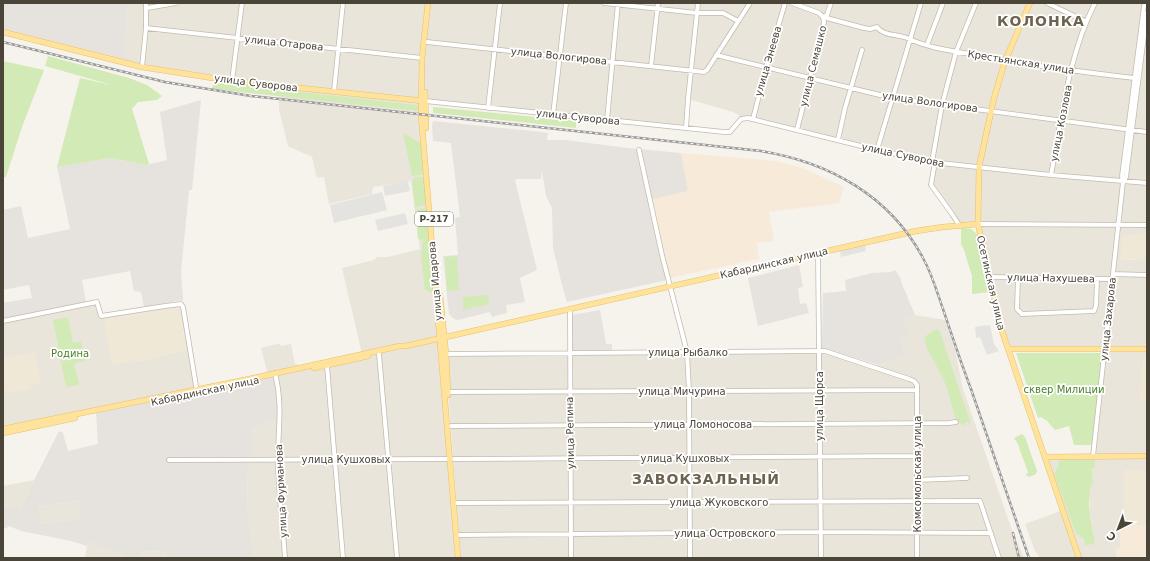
<svg xmlns="http://www.w3.org/2000/svg" width="1150" height="561" font-family="'DejaVu Sans',sans-serif">
<rect width="100%" height="100%" fill="#f6f3ec"/>
<path fill="#eae5da" fill-rule="evenodd" d="M127 3H1147V246V234L1120 259 1135 260 1145 258V255H1147V356H1144L1140 400H1147V470H1124V523L1147 524V525L1121 524 1120 547 1116 549 1117 558H1040L1035 551 1025 524 1063 510 1045 457 1093 456 1105 349H1008L978 225H959L931 185 935 163 753 119H741L739 115 733 112 688 99 686 128 421 101 458 558H254L248 517 247 474 251 460 252 429 270 421 275 376 401 349 405 346 362 354 342 268 374 260 377 257H388L420 249 411 181 373 187 372 194 329 204 324 177 317 178 312 157 288 146 279 110V86L142 67 3 32V28L125 57ZM1059 459 1092 468 1093 483 1089 489 1091 491 1090 495V514L1095 544 1054 474 1059 464Z
M97 302 100 316 181 304 197 389 3 429V390H6L7 393 31 388 18 356 3 358V321ZM180 308 186 350 138 361 134 360Z
M915 315 945 320 955 350 963 389 1013 533 1024 558H461L448 392 446 354 825 351 874 367 905 355 899 338 903 320Z
M277 344H280L281 346 291 344 295 364H297L298 368 268 375 261 348Z
M34 480 20 508H3V486Z
M81 500 79 519 42 524 38 507Z
M88 542 122 554V558H85Z
M165 551 166 558H140V552Z"/>
<path fill="#f7ead8" d="M681 153 776 161 805 169 844 187 839 203 769 212 774 241 757 243 759 259 669 278 652 199 688 191Z
M1121 524 1147 525V558H1117L1116 549 1120 547Z"/>
<path fill="#e6e2dd" fill-rule="evenodd" d="M3 3H127L125 58 3 28Z
M201 100 192 190H189L181 272 183 300 144 307 141 292 134 291 130 271 82 280 86 302 3 320V303L32 298 29 285 3 290V210L21 206 28 238 70 229 57 167 110 158 146 165 167 160 160 112Z
M433 121 533 131 548 133 547 140H565L628 148 681 153 688 191 649 200 667 280 567 302 562 285 553 248 552 208 546 196 542 171 541 179H517L515 180 537 270 520 278 525 302 506 305 507 313 495 316 492 317 490 312 458 320 454 319 449 314 443 256 458 255 455 218 460 217 451 143 433 141 432 126Z
M799 265 803 287 798 288 800 304 806 303 809 313 758 326 748 278Z
M895 270 900 277 902 284 915 315 903 320 909 335 900 339 905 355 879 365 822 348 823 293 846 291 845 280 872 273 891 272Z
M600 310 606 344H612V350L572 352V315Z
M275 376 280 419 270 421 252 429V455L247 474 248 517 254 558H166L165 551 140 552V558H122V554L88 542 87 546 71 541 21 531 9 526 6 528H3V508H20L59 431 63 433 68 451 98 444 96 413ZM80 500 79 519 42 524 38 507Z"/>
<path fill="#efe8d6" d="M1147 234V255H1145V259L1120 260 1122 237 1126 235Z
M176 306 180 308 186 350 138 361 134 360 112 366 104 319Z
M35 352 40 377 39 378 40 383 31 385V388L7 394 6 390H3V358Z
M1144 356H1147V400H1140Z
M1124 470H1147V524H1124Z"/>
<path fill="#d2eab5" d="M48 56 129 78 147 85 162 96 157 100 138 102 132 109 149 164 146 165 110 158 57 167 80 78 112 85 45 66Z
M3 61 44 70 22 127 6 177H3Z
M213 82 416 105 420 107 419 111 212 89Z
M433 107 576 121V128L433 113Z
M403 133 422 144 425 174 412 176Z
M416 177H422C427 184 426 196 425 205L415 207 412 181Z
M426 208 433 293 425 290 421 257 423 240 418 239 415 210Z
M961 228 971 229 977 234 991 292 972 294V276L964 250 961 244Z
M457 256 459 290 447 291 445 257Z
M488 295 489 304 463 310V297Z
M68 317 73 343 81 341 85 361 74 363 79 385 66 387 53 320Z
M937 329 940 332 971 424 966 422 963 426 955 417 946 385 934 361 926 347 925 337 928 334Z
M1016 353H1104L1093 445H1074L1069 426 1055 430 1047 421 1041 417 1038 418Z
M1022 434 1025 437 1037 471 1036 474 1029 477 1026 475 1028 472 1017 442 1014 439 1016 437Z
M1059 459 1095 460V468H1092L1093 483 1089 489 1091 491C1086 507 1093 527 1095 544L1085 545 1084 539 1076 533 1054 474 1059 464Z"/>
<path fill="#e5e3e0" d="M408 181 410 191 385 196 383 186Z
M382 192 387 210 334 223 330 205Z
M405 213 408 224 378 231 375 220Z
M865 245 866 251 841 257 840 251Z
M987 325V326L990 325 994 344 999 351 987 355 980 337 976 338 975 327Z"/>
<g fill="none" stroke-linecap="round" stroke-linejoin="round">
<defs>
<path id="minor" d="M604 3 697 13H723L738 21
M792 3 819 13 823 17 864 28 870 29 877 27C883 36 898 34 907 38 928 48 953 51 975 55 1028 65 1081 72 1134 78
M1047 3 1085 21
M147 8 176 3
M823 17 827 15 831 3
M146 28 422 58
M427 42 704 72 707 70 750 3
M927 45 943 3
M716 55 892 98 1147 132
M651 66 658 3
M142 67 146 28V3
M232 81 242 3
M334 91 343 3
M425 101 724 132H730L741 119 748 118 877 150 932 162 1051 175 1147 183
M488 108 500 3
M553 115 566 3
M753 119 766 68 785 3
M607 120 618 3
M686 128 688 99 698 3
M797 130 824 22 823 17
M838 140 845 108 862 50
M639 150 662 255 687 352 689 391 690 558
M877 150 921 3
M932 162 942 105 956 52 976 3
M935 162 931 185 952 214 959 225
M1051 175C1062 117 1068 56 1095 3
M1123 182 1126 177 1147 13
M978 224 1147 225
M818 253 821 558
M1113 274 1147 275
M989 277 1112 279
M1018 277 1017 309 1022 314 1094 311 1096 306 1097 279
M570 309 571 558
M3 321 97 302 101 316 165 306 181 304 183 307 197 392
M379 354 397 558
M446 354 825 351 909 379 914 381 917 385V558
M327 366 343 558
M275 373C283 405 278 428 278 459 278 492 283 526 285 558
M448 392 917 390
M451 426 949 423 956 422
M1093 456 1123 182 1122 176 1144 6 1146 3
M454 459 917 456
M169 460 450 459
M917 480 967 478
M457 503 980 501 999 558
M459 535 821 532 991 533"/>
<path id="major" d="M428 3 422 58 421 114 458 558
M1030 3 1005 61 994 98 979 167 978 224 1001 328 1079 558
M3 32 142 67 232 81 424 101
M425 92 426 128
M440 295 446 354 448 395
M1008 349H1147
M314 368 368 356
M3 429 268 375 400 346H406L916 231 943 227 978 224
M3 433 75 418
M1045 457 1147 456"/>
</defs>
<use href="#minor" stroke="#c2bbae" stroke-width="5.5"/>
<use href="#major" stroke="#e6c16a" stroke-width="6"/>
<use href="#minor" stroke="#fff" stroke-width="4"/>
<use href="#major" stroke="#ffe39c" stroke-width="5"/>
<defs>
<path id="rail" d="M3 42 165 82 251 96 761 151C829 162 890 196 923 258 932 274 937 292 943 309 952 336 961 363 971 389 990 446 1010 501 1029 558
M1013 533 1019 558"/>
</defs>
<use href="#rail" stroke="#9a9a9a" stroke-width="2.5"/>
<use href="#rail" stroke="#fff" stroke-width="1" stroke-dasharray="3" stroke-linecap="butt"/>
</g>
<g text-anchor="middle" dominant-baseline="central" stroke-width="3.5" stroke-linejoin="round" paint-order="stroke">
<rect fill="#fff" stroke="#817c74" stroke-width="1" x="415" y="212" width="38" height="14" rx="3"/>
<g font-size="9" font-weight="bold" fill="#4b4439">
<text x="434" y="219">Р-217</text>
</g>
<g font-size="10" fill="#4b4439" stroke="#fff">
<text transform="translate(284 43) rotate(6)">улица Отарова</text>
<text transform="translate(559 56) rotate(6)">улица Вологирова</text>
<text transform="translate(768 61) rotate(-74)">улица Энеева</text>
<text transform="translate(1021 62) rotate(9)">Крестьянская улица</text>
<text transform="translate(813 66) rotate(-76)">улица Семашко</text>
<text transform="translate(256 83) rotate(7)">улица Суворова</text>
<text transform="translate(930 102) rotate(8)">улица Вологирова</text>
<text transform="translate(578 117) rotate(6)">улица Суворова</text>
<text transform="translate(1061 123) rotate(-79)">улица Козлова</text>
<text transform="translate(903 155) rotate(12)">улица Суворова</text>
<text transform="translate(774 263) rotate(-13)">Кабардинская улица</text>
<text transform="translate(1051 278) rotate(1)">улица Нахушева</text>
<text transform="translate(435 281) rotate(-95)">улица Идарова</text>
<text transform="translate(991 283) rotate(77)">Осетинская улица</text>
<text transform="translate(1108 319) rotate(-84)">улица Захарова</text>
<text x="688" y="352">улица Рыбалко</text>
<text transform="translate(205 391) rotate(-12)">Кабардинская улица</text>
<text x="682" y="391">улица Мичурина</text>
<text transform="translate(819 406) rotate(-90)">улица Щорса</text>
<text x="703" y="424">улица Ломоносова</text>
<text transform="translate(570 433) rotate(-91)">улица Репина</text>
<text x="685" y="458">улица Кушховых</text>
<text x="346" y="459">улица Кушховых</text>
<text transform="translate(917 474) rotate(-90)">Комсомольская улица</text>
<text transform="translate(281 491) rotate(-93)">улица Фурманова</text>
<text x="719" y="502">улица Жуковского</text>
<text x="725" y="533">улица Островского</text>
</g>
<g font-size="10" fill="#4a7f2a" stroke="#fff">
<text x="70" y="353">Родина</text>
<text x="1064" y="389">сквер Милиции</text>
</g>
<g font-size="14" font-weight="bold" letter-spacing="1" fill="#6e6250" stroke="#fff">
<text x="1041" y="21">КОЛОНКА</text>
<text x="706" y="479">ЗАВОКЗАЛЬНЫЙ</text>
</g>
</g>
<rect width="1150" height="561" fill="none" stroke="#4b4439" stroke-width="8"/>
<g transform="translate(1118 529) rotate(222)" stroke="#ffffff" stroke-width="3" paint-order="stroke">
<path d="M0-3L7 15L0 10L-7 15Z" fill="#4b4439"/>
<text y="-6" font-size="11" font-weight="bold" text-anchor="middle" fill="#4b4439">С</text>
</g>
</svg>
